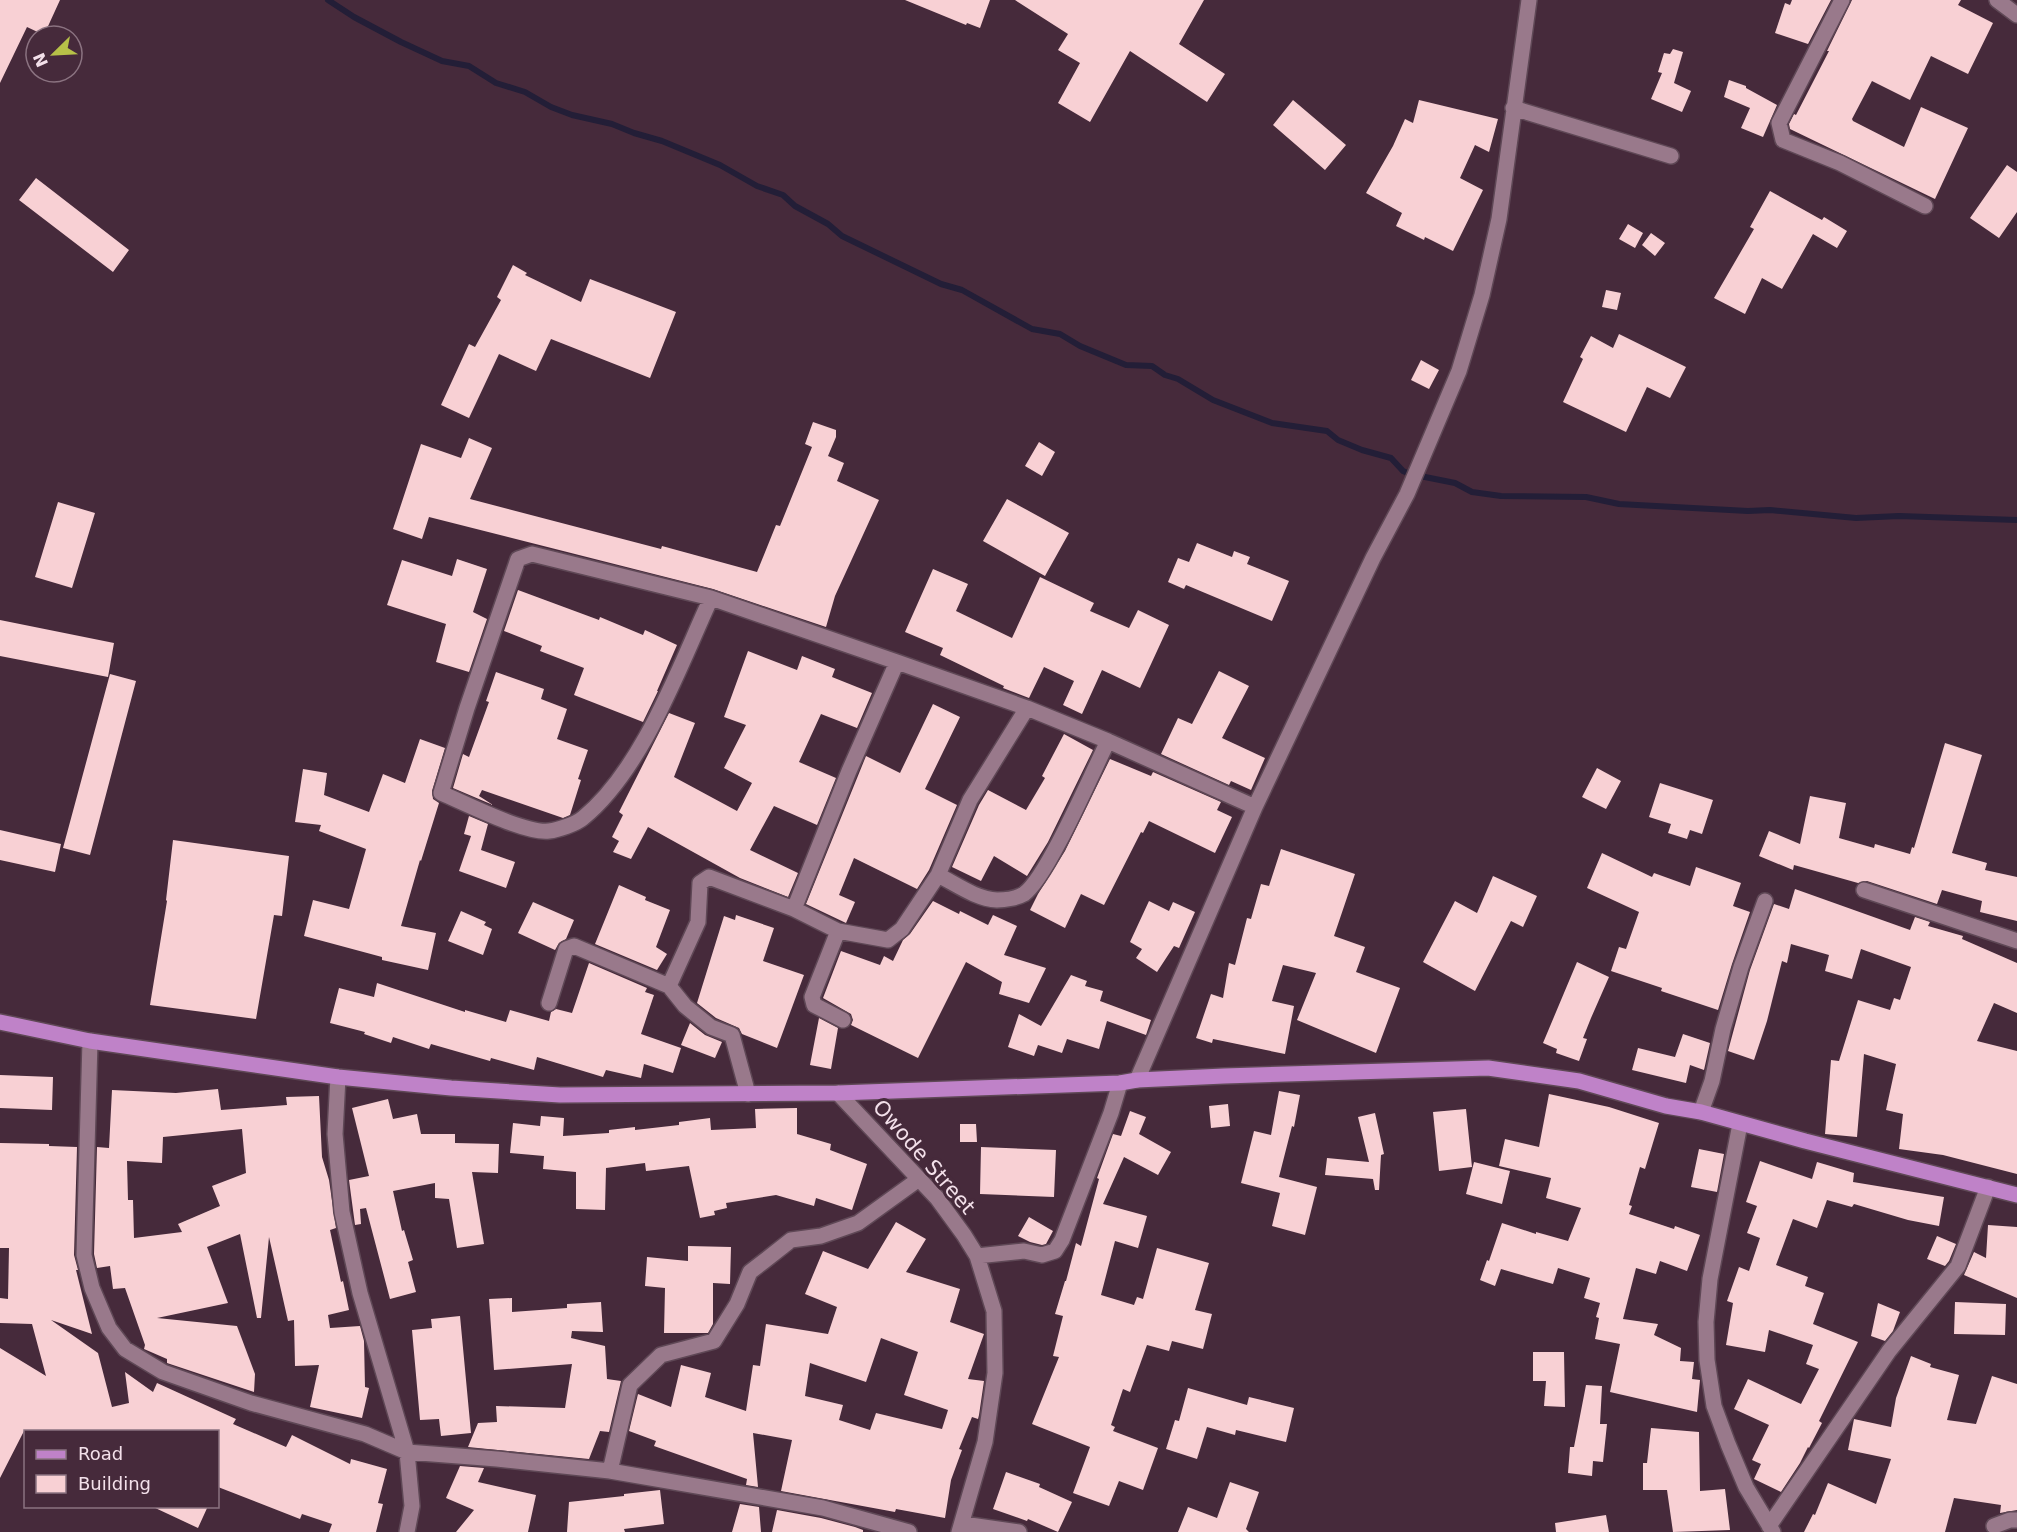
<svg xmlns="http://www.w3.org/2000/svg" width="2017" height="1532" font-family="'DejaVu Sans',sans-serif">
<rect width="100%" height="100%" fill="#462a3b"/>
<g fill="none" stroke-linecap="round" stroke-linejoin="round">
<path stroke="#231e37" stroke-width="6" d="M328 0 354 17 401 42 442 61 469 66 496 83 525 92 551 107 572 115 612 124 634 133 662 141 720 165 757 186 783 195 795 206 828 224 842 236 941 284 962 290 1032 329 1060 334 1080 346 1126 365 1152 366 1165 375 1178 379 1213 400 1272 423 1327 431 1338 440 1362 450 1391 458 1403 471 1410 474 1455 483 1472 492 1501 496 1586 497 1619 504 1748 511 1770 510 1856 518 1899 516 2017 520"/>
</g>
<path fill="#f8d0d4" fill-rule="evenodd" d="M0 0H60L44 35 27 27 0 83Z
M905 0H990L980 28 967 23 966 25Z
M1015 0H1204L1179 44 1225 74 1207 102 1130 51 1090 122 1058 103 1080 63 1058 50 1068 34Z
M1792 0H1831L1808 44 1775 33 1785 3 1790 5Z
M1852 0H1961L1958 5 1993 23 1968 74 1931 56 1910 100 1872 81 1852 119 1853 121 1904 147 1921 107 1968 128 1935 199 1790 129 1789 124 1794 114 1796 115 1829 51H1827Z
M1673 49 1683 52 1674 83 1691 91 1682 112 1651 99 1662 73 1658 72 1664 53 1670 54Z
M1729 80 1746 86V88L1777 105 1763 137 1741 128 1750 108 1724 97Z
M1293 100 1346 145 1325 170 1273 125Z
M1419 100 1498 119 1489 152 1475 145 1460 178 1483 190 1453 251 1425 237 1424 240 1396 226 1402 213 1366 193 1393 146 1405 119 1413 123Z
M2007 165 2017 172V212L1999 238 1970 218Z
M36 178 129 250 113 272 19 200Z
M1770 191 1822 220 1824 217 1847 231 1837 248 1813 234 1782 289 1762 278 1745 314 1714 298 1754 229 1750 227Z
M1628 224 1643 233 1635 248 1619 239Z
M1651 233 1665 243 1655 256 1642 245Z
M513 265 527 273 525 275 581 302 590 279 676 312 650 378 551 339 536 371 499 354 469 418 441 405 469 344 475 347 501 300 497 297Z
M1606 290 1621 293 1617 310 1602 307Z
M1619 334 1686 367 1670 398 1647 387 1626 432 1563 402 1583 359 1580 357 1591 336 1613 348Z
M1421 360 1439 370 1429 389 1411 380Z
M813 422 836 430V437L828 456 844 463 837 481 879 500 835 596 826 627 713 589 429 517 422 539 393 529 421 444 461 458 469 438 492 448 470 499 661 549 662 546 757 572 776 525 780 526 812 447 805 444Z
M1039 442 1055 452 1042 476 1025 466Z
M1007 499 1069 533 1045 576 983 541Z
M58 502 95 513 72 588 35 577Z
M1197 543 1232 557 1234 551 1250 557 1247 564 1289 581 1272 621 1186 585 1184 589 1168 582 1178 558 1189 562Z
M457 559 487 569 473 612 487 619 469 672 436 662 446 624 387 605 402 560 452 576Z
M933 569 968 584 956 611 1012 638 1040 577 1094 603 1090 611 1129 628 1138 610 1169 625 1140 688 1102 670 1082 714 1063 705 1074 681 1044 667 1029 698 1003 688 1004 686 940 655 943 648 905 632Z
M518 590 599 620 600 617 643 635 645 630 677 645 657 691H658L643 722 574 695 584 668 540 651 542 646 504 631Z
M0 620 114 643 108 677 0 656Z
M748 651 797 670 802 656 835 669 832 677 872 693 857 728 821 714 799 762 836 778 817 825 774 806 750 850 798 873 788 897 740 878 648 827 631 859 613 852 619 841 612 837 623 815 619 812 669 713 695 723 674 777 737 811 752 783 724 768 746 725 724 717Z
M1219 671 1249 686 1222 738 1265 758 1251 790 1231 781 1229 785 1161 754 1178 718 1192 724Z
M496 672 544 689 541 699 567 709 557 739 588 750 578 779 581 780 570 815 563 818 482 790 479 796 493 805 453 788 463 754 469 757 489 702 486 701Z
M110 674 136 681 90 855 63 848Z
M933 704 960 717 925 789 957 805 929 870 917 889 854 858 839 895 855 902 846 923 806 904 866 756 900 773Z
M1064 734 1093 750 1048 842 1027 876 994 856 981 881 952 867 979 805 988 790 1026 810 1045 778 1042 776Z
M420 739 445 748 432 791 433 799 439 803 421 861 420 860 401 926 436 933 428 970 382 960V957L304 936 313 900 349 909 366 849 319 831 321 825 295 822 303 769 327 773 324 795 369 812 383 774 405 783Z
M1945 743 1982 755 1952 853 1987 863 1985 870 2017 877V921L1980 912 1982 901 1942 890 1937 904 1867 881 1858 883 1794 865 1793 870 1759 856 1769 831 1800 844 1810 796 1846 803 1839 838 1874 848 1875 844 1910 854 1912 847 1914 848Z
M1110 759 1151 776 1153 772 1221 802 1217 810 1232 817 1215 853 1149 821 1143 833 1141 832 1104 905 1081 894 1065 928 1030 910 1038 894 1065 851Z
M1597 768 1621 781 1606 809 1582 797Z
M1660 783 1713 800 1702 834 1690 830 1687 839 1668 833 1671 824 1649 817Z
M469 816 488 824 481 850 515 862 506 888 459 871 471 836 464 834Z
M0 830 61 844 55 872 0 860Z
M173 840 289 856 282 916 274 915 256 1019 150 1005 167 901 166 900Z
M1281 849 1355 874 1334 936 1365 947 1356 972 1400 988 1376 1053 1297 1020 1316 973 1283 965 1272 1001 1294 1006 1285 1054 1213 1039 1212 1043 1196 1038 1211 994 1223 998 1229 963 1235 965 1247 918 1251 919 1261 884 1269 886Z
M1602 853 1652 877 1654 873 1690 886 1696 867 1741 883 1733 906 1750 912 1732 964 1718 1010 1661 991 1662 988 1611 971 1619 947 1626 949 1639 912 1587 888Z
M1493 876 1537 896 1523 927 1511 921 1475 991 1423 962 1455 901 1477 913Z
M619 885 646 897 645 900 670 910 656 947 667 954 657 970 595 944Z
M1795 889 1910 930 1915 917 1930 922 1928 926 1963 936 1962 939 2017 963V1013L1994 1003 1977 1041 2017 1051V1174L1943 1155 1899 1149 1903 1114 1886 1110 1896 1064 1864 1054 1857 1137 1825 1134 1831 1060 1839 1061 1858 1000 1890 1010 1894 998 1900 1000 1911 967 1861 949 1852 979 1825 971 1829 955 1791 944 1787 963 1782 961 1767 1021 1754 1060 1728 1051 1750 970 1774 904 1789 909Z
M933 901 959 914 960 911 988 925 993 915 1017 926 1004 955 1046 968 1029 1003 999 994 1002 982 966 962 918 1058 851 1025 853 1020 851 1014 823 998 841 951 880 965 884 956 893 961 903 940 910 934Z
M1149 901 1169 911 1173 902 1195 912 1179 948 1174 946 1157 972 1136 958 1142 949 1130 942Z
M533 902 574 920 566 939 559 943 555 950 518 933Z
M461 911 486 922 484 925 492 929 483 955 448 941Z
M736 915 774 928 763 961 804 975 777 1048 742 1034 739 1028 716 1018 697 1003 724 916 735 920Z
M1577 962 1609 977 1591 1018 1583 1038 1587 1039 1579 1061 1556 1053 1557 1049 1543 1043Z
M589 963 647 988 645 992 654 995 641 1034 681 1048 673 1073 644 1064 641 1078 606 1070 603 1077 537 1057 534 1070 491 1058 490 1061 431 1044 429 1049 393 1037 391 1043 364 1034 365 1032 330 1023 339 988 374 997 377 983 465 1012V1010L506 1022 510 1010 549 1021 551 1012 556 1009 572 1013Z
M1071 975 1087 981 1085 986 1103 991 1100 1001 1151 1020 1146 1035 1107 1021 1099 1049 1067 1039 1062 1053 1038 1045 1034 1056 1008 1047 1019 1014 1041 1026Z
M819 1018 838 1028 831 1069 810 1065Z
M690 1023 705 1035 722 1042 715 1058 681 1045Z
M1683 1034 1710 1043 1704 1070 1690 1065 1686 1083 1632 1070 1638 1048 1675 1057Z
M0 1075 53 1077 52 1110 0 1108Z
M218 1089 221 1110 287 1105 286 1097 319 1096 322 1157 329 1180 336 1228 330 1230 341 1282 343 1281 349 1310 328 1315 330 1328 360 1326 364 1341 365 1387 369 1388 362 1418 310 1407 319 1365 295 1366 294 1320 288 1321 269 1237 261 1318H257L240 1234 207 1247 228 1303 157 1318 237 1326 255 1374 254 1392 167 1363V1359L144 1349 145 1345 125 1288 113 1289 110 1266 97 1268 94 1254 97 1147 109 1148 112 1090 176 1093ZM242 1129 246 1173 212 1186 220 1206 178 1224 182 1232 134 1238 133 1200H128L127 1161 162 1163 163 1137Z
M1279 1091 1300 1095 1294 1127 1292 1126 1279 1177 1317 1187 1305 1235 1272 1226 1280 1193 1241 1183 1254 1131 1271 1135Z
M1549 1094 1609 1107 1659 1123 1645 1169 1640 1167 1629 1205 1632 1206 1629 1214 1674 1229 1675 1226 1700 1235 1687 1271 1660 1261 1656 1274 1636 1268 1623 1319 1658 1324 1654 1335 1681 1348 1680 1361 1694 1362 1692 1379 1700 1380 1697 1412 1610 1392 1620 1344 1595 1339 1599 1318 1596 1317 1600 1303 1584 1298 1590 1278 1558 1268 1553 1284 1501 1269 1495 1286 1480 1280 1487 1260 1489 1261 1502 1223 1536 1234V1232L1568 1241 1581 1208 1546 1198 1551 1178 1499 1166 1505 1139 1539 1147Z
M388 1099 393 1119 417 1114 421 1134H455V1143L499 1144 498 1173 472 1172 484 1244 457 1248 449 1199 435 1198V1183L393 1191 402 1231 404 1230 413 1260 408 1262 416 1292 390 1299 366 1208 360 1209 361 1224 355 1225 349 1180 369 1176 352 1108Z
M1228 1104 1230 1126 1211 1128 1209 1106Z
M797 1108V1134L831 1144 830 1150 867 1164 852 1210 816 1198 814 1206 776 1195 726 1203 727 1208 714 1211 715 1215 700 1218 689 1166 646 1171 645 1163 606 1168 605 1210 576 1209V1172L543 1169 544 1156 510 1153 513 1123 540 1126 541 1116 564 1118 563 1136 609 1133V1130L635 1127V1130L679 1125V1122L710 1118 711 1130 756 1128 755 1109Z
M1466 1109 1472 1167 1439 1171 1433 1112Z
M1130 1111 1146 1117 1139 1134 1171 1152 1158 1175 1124 1157 1103 1204 1147 1216 1138 1248 1115 1241 1101 1295 1134 1305 1137 1297 1143 1299 1157 1248 1209 1263 1195 1310 1212 1314 1203 1349 1172 1341 1169 1351 1147 1345 1130 1392 1123 1389 1111 1425 1115 1427 1113 1431 1158 1448 1143 1490 1119 1481 1109 1506 1073 1493 1090 1447 1032 1424 1059 1357 1053 1356 1063 1316 1055 1314 1065 1281H1066L1076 1243 1081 1246 1099 1179 1097 1178 1113 1134 1121 1136Z
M1375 1113 1384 1154 1381 1155 1379 1190H1375L1373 1179 1325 1175 1327 1158 1369 1162 1358 1117Z
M960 1124H976L977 1142H960Z
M0 1143 49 1144V1146L77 1147 74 1255 78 1270H76L92 1334 51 1320 98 1353 112 1407 129 1403 125 1372 153 1392 157 1383 236 1419 233 1424 286 1447 292 1435 350 1464 351 1459 387 1469 378 1503 383 1504 376 1532H329L332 1524 302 1514 300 1519 218 1487V1431H24L0 1478V1348L46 1376 32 1324 0 1323V1298L8 1299 9 1248H0Z
M981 1147 1056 1150 1054 1197 980 1194Z
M1699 1149 1724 1154 1717 1192 1691 1187Z
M1760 1161 1812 1179 1817 1162 1854 1173 1853 1182 1944 1197 1939 1226 1908 1220 1854 1204 1852 1207 1827 1200 1817 1228 1793 1219 1776 1265 1808 1277 1805 1286 1824 1293 1813 1324 1858 1342 1819 1421 1822 1423 1809 1448 1808 1447 1800 1463 1781 1492 1754 1479 1761 1464 1752 1460 1769 1425 1734 1409 1748 1379 1801 1404 1819 1369 1806 1364 1813 1345 1769 1330 1765 1352 1726 1345 1733 1303 1727 1301 1739 1267 1749 1271 1760 1238 1747 1233 1757 1206 1746 1202Z
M1474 1162 1510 1171 1502 1204 1466 1194Z
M1029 1217 1053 1231 1046 1244 1042 1245 1030 1242 1018 1236Z
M896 1222 926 1239 906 1272 960 1289 950 1322 984 1334 968 1379 984 1381 979 1415 978 1419 972 1417 959 1449 962 1450 951 1480 945 1518 896 1509 895 1512 781 1491 792 1440 753 1433 758 1487 746 1485 747 1479 654 1446 656 1441 629 1431 638 1394 671 1407 681 1365 711 1373 705 1397 746 1411 753 1365 760 1366 766 1324 828 1334 837 1307 805 1294 823 1251 868 1269ZM881 1338 918 1352 904 1395 948 1410 942 1429 876 1413 870 1430 839 1420 843 1405 805 1396 810 1363 866 1382Z
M1988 1225 2017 1227V1298L1964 1275 1974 1252 1986 1258Z
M1937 1236 1956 1244 1949 1261 1945 1266 1927 1259Z
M688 1246 731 1247 730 1284 713 1283V1324L708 1333H664L665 1288 645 1286 647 1257 688 1261Z
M512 1298V1312L567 1308V1304L601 1302 603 1332 572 1331 571 1338 605 1346 607 1379 621 1381 609 1432 600 1431 589 1459 468 1447 478 1423 497 1422 496 1406 565 1408 572 1364 494 1370 489 1299Z
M1955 1302 2006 1304 2005 1335 1954 1334Z
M1878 1303 1900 1312 1893 1331 1885 1341 1871 1336Z
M460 1316 471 1433 441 1436 439 1419 420 1420 412 1330 432 1328 431 1319Z
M1533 1352H1564L1565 1407 1544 1406 1546 1381H1533Z
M1911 1356 1931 1364 1930 1367 1959 1375 1947 1420 1976 1424 1992 1376 2017 1384V1510L2000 1513 2001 1505 1954 1498 1945 1532H1804L1813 1514 1815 1515 1828 1483 1876 1504 1891 1459 1848 1450 1854 1419 1891 1427 1896 1398Z
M1586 1385 1602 1386 1600 1424H1607L1603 1462 1593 1461 1592 1476 1568 1473 1570 1447H1574Z
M1188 1388 1247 1405 1249 1397 1294 1408 1286 1442 1236 1430 1235 1435 1207 1427 1197 1459 1166 1449 1175 1420 1179 1421Z
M1651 1428 1699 1432 1700 1491 1725 1489 1730 1530 1673 1532 1667 1490H1643V1463H1647Z
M460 1466 484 1468 478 1482 536 1495 528 1532H456L474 1510 446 1498Z
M1006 1472 1040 1484 1039 1487 1072 1502 1058 1532 1028 1519 1027 1521 993 1509Z
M1230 1482 1259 1492 1246 1529 1249 1532H1178L1188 1507 1217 1518Z
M660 1490 664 1524 624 1529 625 1532H567L569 1502 624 1496V1494Z
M740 1504 759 1507 761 1532H732Z
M151 1506H208L198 1528Z
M777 1510 821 1518 855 1527 863 1530V1532H772Z
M1606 1515 1609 1532H1556L1555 1523Z"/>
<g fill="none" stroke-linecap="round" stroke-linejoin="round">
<defs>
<path id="minor" d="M1842 0 1779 123 1783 140 1840 163 1925 206
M1997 0 2017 15
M1513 108 1671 156
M711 598C679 667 643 769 583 818 576 824 558 830 549 831 525 834 465 803 441 793L467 708 518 559 532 554 711 598 897 662 1027 708 1108 741 1255 807
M938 875C956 884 976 899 997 900 1005 900 1017 898 1024 894 1047 878 1093 771 1108 741
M1864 890 2017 941
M794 909 838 931 888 940 902 929 938 875 970 800 1027 708
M838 931 812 997 814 1005 843 1020
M669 986 698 922 700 883 709 877 794 909 849 771 897 662
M549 1003 566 949 574 946 669 986 685 1006 711 1027 732 1035 748 1094
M90 1041 84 1255 92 1288 109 1328 125 1349 163 1372 251 1403 365 1434 407 1452 497 1459 610 1471 823 1508 909 1532
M338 1077 335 1134 342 1212 360 1293 407 1452 412 1506 407 1532
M1137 1080 1255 807 1373 558 1407 494 1459 371 1482 295 1499 219 1529 0
M838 1093 937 1198 964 1235 977 1256 994 1311 995 1373 985 1442 959 1532
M1701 1112 1712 1081 1723 1029 1741 967 1765 901
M1740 1124 1710 1279 1706 1322 1707 1360 1714 1406 1728 1444 1746 1487 1773 1532
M977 1256 1024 1251 1042 1255 1055 1251 1062 1240 1111 1113 1120 1083
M610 1471 630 1385 661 1355 714 1341 737 1304 750 1272 763 1262 791 1240 821 1236 858 1223 919 1179
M963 1524 1019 1532
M1769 1526 1889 1351 1958 1266 1988 1187
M1994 1526 2010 1520H2017"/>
<path id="major" d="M0 1022 90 1041 338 1077 451 1088 560 1095 838 1093 1120 1083 1137 1080 1224 1076 1488 1068 1579 1081 1666 1106 1701 1112 1805 1141 2017 1195"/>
</defs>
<use href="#minor" stroke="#5f4856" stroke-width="18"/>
<use href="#major" stroke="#5f4856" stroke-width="18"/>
<use href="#minor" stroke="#99798b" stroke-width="15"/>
<use href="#major" stroke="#bf82c8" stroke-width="15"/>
</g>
<g text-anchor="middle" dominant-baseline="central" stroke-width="6" stroke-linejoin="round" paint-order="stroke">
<g font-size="21" fill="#f3e0ea" stroke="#462a3b">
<text transform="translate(924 1157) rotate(49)">Owode Street</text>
</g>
</g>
<rect x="24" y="1430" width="195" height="78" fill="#462a3b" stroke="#8b7381" stroke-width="1.5"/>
<rect x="36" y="1450" width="30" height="9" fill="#bf82c8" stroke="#8b7381" stroke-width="1.5"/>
<text x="78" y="1460" font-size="18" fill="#f3e0ea">Road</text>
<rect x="36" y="1475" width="30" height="18" fill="#f8d0d4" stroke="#8b7381" stroke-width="1.5"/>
<text x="78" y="1490" font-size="18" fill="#f3e0ea">Building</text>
<g transform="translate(54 54) rotate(246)"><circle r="28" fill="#462a3b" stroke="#8b7381" stroke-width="1.5"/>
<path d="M0-4.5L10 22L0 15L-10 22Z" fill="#b7c148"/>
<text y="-9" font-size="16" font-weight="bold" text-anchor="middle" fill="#f3e0ea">N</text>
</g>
</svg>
